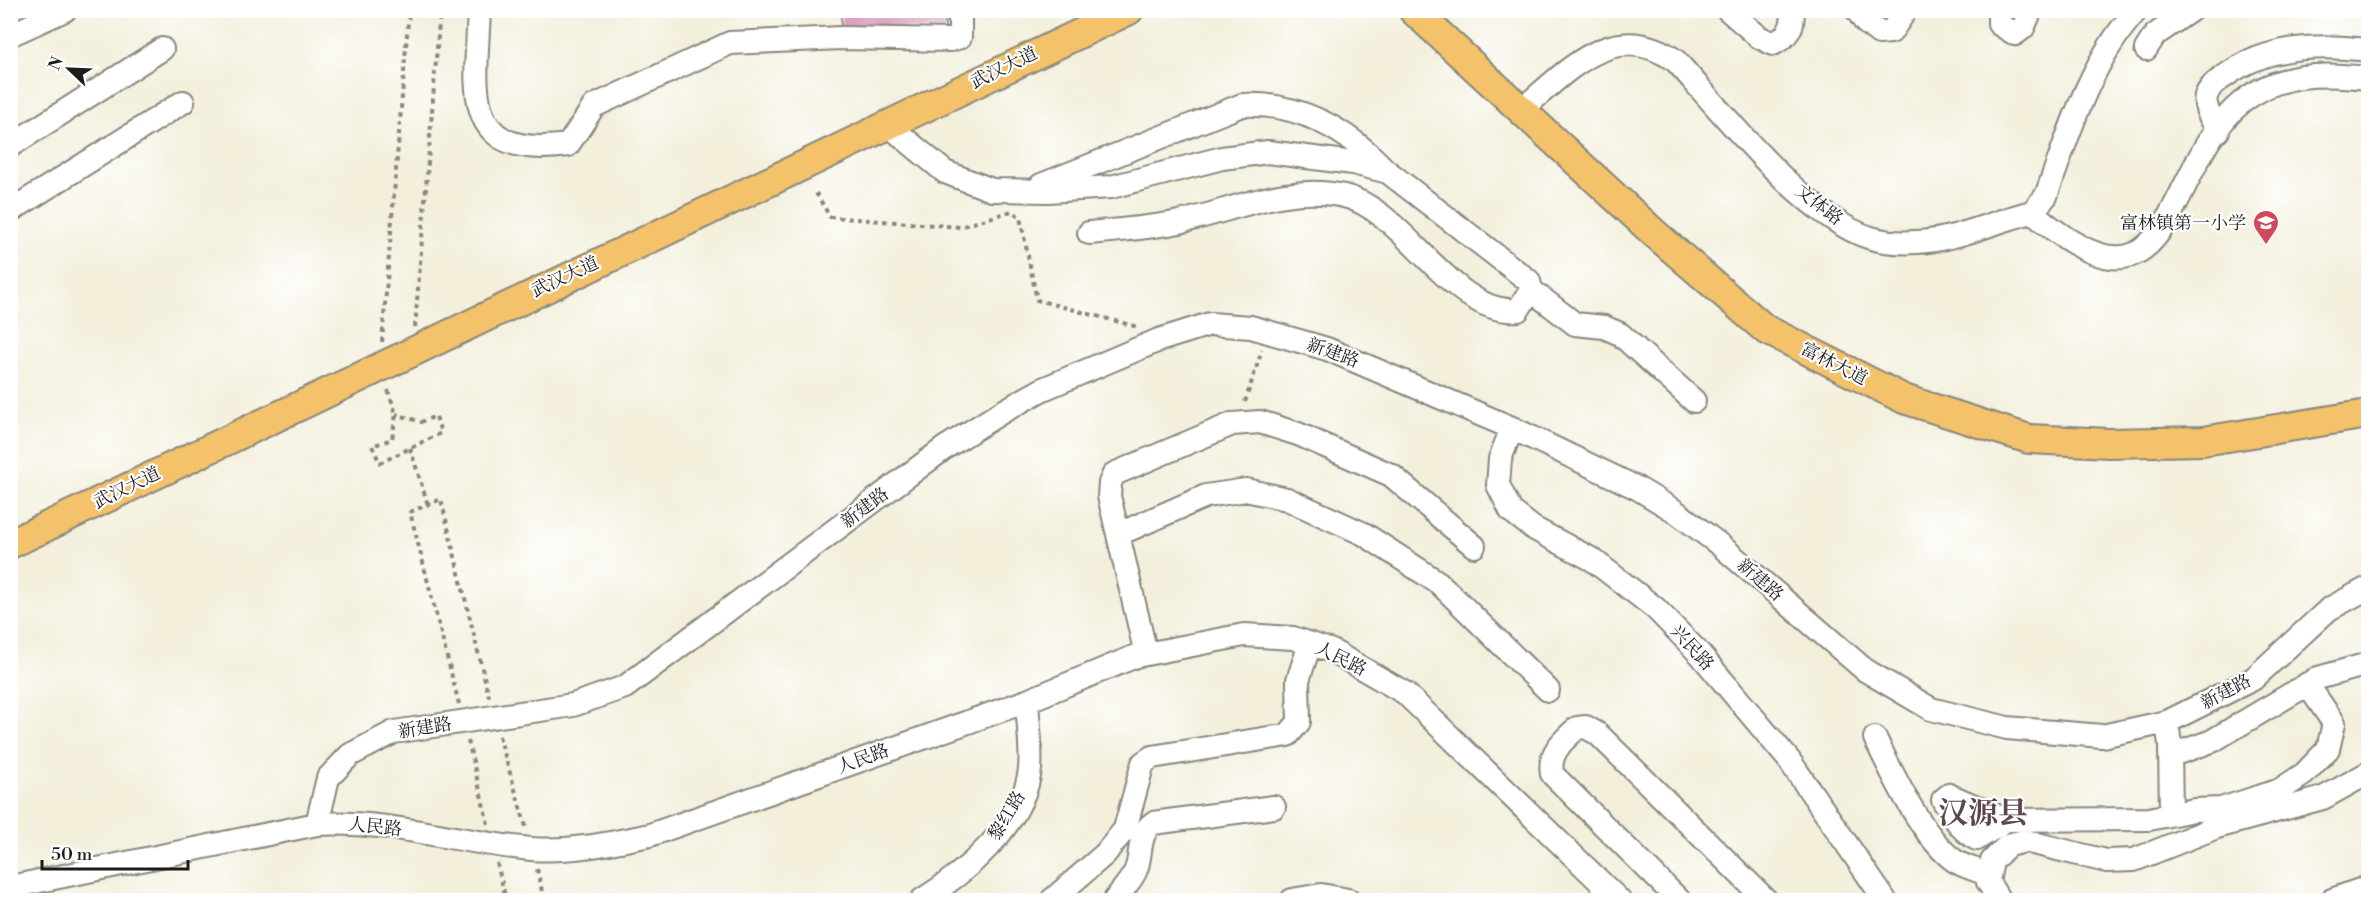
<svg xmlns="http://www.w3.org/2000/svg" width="2379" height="911" font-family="'Libre Bodoni','Noto Serif SC',serif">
<rect width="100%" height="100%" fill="#fff"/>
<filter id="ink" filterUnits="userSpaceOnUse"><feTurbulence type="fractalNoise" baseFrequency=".0167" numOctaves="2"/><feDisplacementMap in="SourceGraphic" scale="12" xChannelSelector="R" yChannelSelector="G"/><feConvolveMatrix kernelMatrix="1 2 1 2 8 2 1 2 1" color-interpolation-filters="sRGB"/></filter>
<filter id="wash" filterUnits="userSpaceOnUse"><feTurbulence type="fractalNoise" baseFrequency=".008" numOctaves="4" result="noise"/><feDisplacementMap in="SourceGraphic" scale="24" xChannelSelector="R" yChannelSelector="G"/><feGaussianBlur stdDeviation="1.35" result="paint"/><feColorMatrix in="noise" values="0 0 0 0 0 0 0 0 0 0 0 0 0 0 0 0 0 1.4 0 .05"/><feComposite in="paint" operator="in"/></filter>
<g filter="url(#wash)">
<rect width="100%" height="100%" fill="#f3efdb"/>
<g id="blocks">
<path fill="#d391b3" d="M841 10H945V30L841 27Z"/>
</g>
</g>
<g filter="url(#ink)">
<use href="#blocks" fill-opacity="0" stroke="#88867c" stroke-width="1.5"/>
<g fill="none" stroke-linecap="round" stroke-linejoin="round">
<defs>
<path id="minor" d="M479 10C476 88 459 160 568 145L594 106 730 43 841 38 951 40 960 37V10
M1728 10 1759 37 1773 44C1787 37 1795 27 1792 10
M1857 10 1865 22 1879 33 1891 32 1906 10
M1999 10V24L2015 34 2023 28 2031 10
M10 35 65 10
M2146 49 2155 35 2191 10
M1521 110C1567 72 1613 16 1676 61 1722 112 1806 219 1871 238 1885 242 1902 243 1916 242 1955 241 1994 221 2032 212L2046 196C2069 133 2090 61 2137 10
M887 124 945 172 992 190 1048 191 1111 187 1222 158 1268 152 1353 163 1388 172 1529 281 1531 290 1518 310C1453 317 1404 209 1344 196 1287 183 1233 211 1179 222 1150 228 1119 230 1089 233
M2218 131C2213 121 2203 107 2206 96 2209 87 2217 81 2225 76 2268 45 2318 44 2368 50
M10 146 162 49
M1041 185 1242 105C1299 102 1348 130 1386 171
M10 211 183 102
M2032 212C2178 338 2160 169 2242 102 2279 72 2324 73 2368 78
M1531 290 1575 324 1604 327 1620 334 1694 401
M1512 428 1500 459 1498 485 1511 511 1533 528 1593 560 1655 608 1700 654 1789 760 1885 900
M1119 534 1206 496 1246 490 1287 499 1364 534 1439 583 1548 690
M1146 654 1109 496 1110 483 1114 474 1232 424 1260 422 1298 434 1391 475 1474 546
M2167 722 2170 745 2181 752 2212 741 2318 678 2368 664
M1875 738C1892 773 1923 839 1955 861 1964 867 1978 870 1989 875
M2170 745 2171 814
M2006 820 1977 839C1960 831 1953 815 1943 800L1949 795 2006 820 2149 819 2194 810 2221 809 2280 790 2304 774 2328 749 2334 723 2307 684
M317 824 328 778 350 755 394 732 573 705 625 687 946 447 1002 412 1043 389 1159 340 1210 324 1251 327 1327 349 1512 428 1637 488 1675 511 1720 545 1865 670 1931 709 2007 728 2102 736 2167 722 2253 679 2329 609 2368 588
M10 887 317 824C390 820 460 843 531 849 572 852 610 843 650 835L1027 701 1136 656 1244 635 1293 638 1332 651 1405 693 1619 900
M922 900C965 873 1024 824 1030 769 1032 748 1028 723 1027 701
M1052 900 1105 854 1125 829 1143 763 1152 757 1288 735 1299 722 1298 680 1310 644
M1115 900C1121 891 1130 882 1135 872 1143 856 1136 836 1153 823L1274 807
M1292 900 1321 895 1348 900
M1679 900 1552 774C1548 754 1562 741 1577 728L1586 727 1598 734 1766 900
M1999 900 1988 882 1992 861 2008 845 2025 841 2106 861 2134 860 2217 827 2323 798 2368 773
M2332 900 2368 887"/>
<path id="major" d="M1413 10 1654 233 1765 329 1904 399 2029 439 2109 443 2203 441 2368 414
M10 544 1129 10"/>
</defs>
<use href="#minor" stroke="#88867c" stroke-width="26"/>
<use href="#major" stroke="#88867c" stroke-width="32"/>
<path stroke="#88867c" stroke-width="4" stroke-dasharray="4.5 4.5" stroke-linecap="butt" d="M816 193 830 217 960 227 1012 211 1020 217 1037 300 1138 327
M415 327 440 10
M382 342 409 10
M388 390 396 414 392 439 372 446 380 463 441 433 436 416 421 422 396 414
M1245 402 1262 350
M410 448 428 505
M459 704 410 512 441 499 489 697
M499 736 527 830
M468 741 488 824
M497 863 506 900
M537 869 544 900"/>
<use href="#minor" stroke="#fff" stroke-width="22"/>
<use href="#major" stroke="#f3c26a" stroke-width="28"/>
</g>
</g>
<defs>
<symbol id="school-pin" viewBox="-11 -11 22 30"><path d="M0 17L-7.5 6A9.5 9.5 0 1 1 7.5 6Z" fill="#d1495b" stroke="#fff"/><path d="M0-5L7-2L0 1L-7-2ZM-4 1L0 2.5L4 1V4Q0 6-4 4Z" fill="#fff"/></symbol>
</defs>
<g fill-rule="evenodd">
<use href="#school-pin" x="2251" y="208" width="30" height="40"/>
</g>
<g text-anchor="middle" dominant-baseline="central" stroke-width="4.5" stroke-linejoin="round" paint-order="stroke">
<g font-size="18" fill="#1c1c1c" stroke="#fff">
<text transform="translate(1004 68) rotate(-26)">武汉大道</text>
<text transform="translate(1819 205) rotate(38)">文体路</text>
<text transform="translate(565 277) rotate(-25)">武汉大道</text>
<text transform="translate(1333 353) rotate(20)">新建路</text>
<text transform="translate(1834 364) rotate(27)">富林大道</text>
<text transform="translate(127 488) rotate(-26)">武汉大道</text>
<text transform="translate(865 508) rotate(-37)">新建路</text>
<text transform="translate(1760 580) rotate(41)">新建路</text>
<text transform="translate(1692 648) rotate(48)">兴民路</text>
<text transform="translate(1341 659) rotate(26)">人民路</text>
<text transform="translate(2226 692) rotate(-28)">新建路</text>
<text transform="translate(425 728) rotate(-9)">新建路</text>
<text transform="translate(863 759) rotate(-20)">人民路</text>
<text transform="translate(1007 816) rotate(-59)">黎红路</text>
<text transform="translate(375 827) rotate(6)">人民路</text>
</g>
<g font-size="18" fill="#1c1c1c" stroke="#fff" text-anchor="end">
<text x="2246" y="223">富林镇第一小学</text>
</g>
<g font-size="30" font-weight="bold" fill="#5c4551" stroke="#fff">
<text x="1983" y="814">汉源县</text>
</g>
</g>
<rect width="2379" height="911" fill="none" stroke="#fff" stroke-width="36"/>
<g transform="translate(69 69) rotate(293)" stroke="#ffffff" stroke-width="4.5" paint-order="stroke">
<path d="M0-4.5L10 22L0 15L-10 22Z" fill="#1c1c1c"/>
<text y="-9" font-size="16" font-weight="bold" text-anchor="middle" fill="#1c1c1c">N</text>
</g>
<path d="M42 860v9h146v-9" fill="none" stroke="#1c1c1c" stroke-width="3"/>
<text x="51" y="860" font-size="18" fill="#1c1c1c" stroke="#ffffff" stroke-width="4.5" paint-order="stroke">50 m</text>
</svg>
